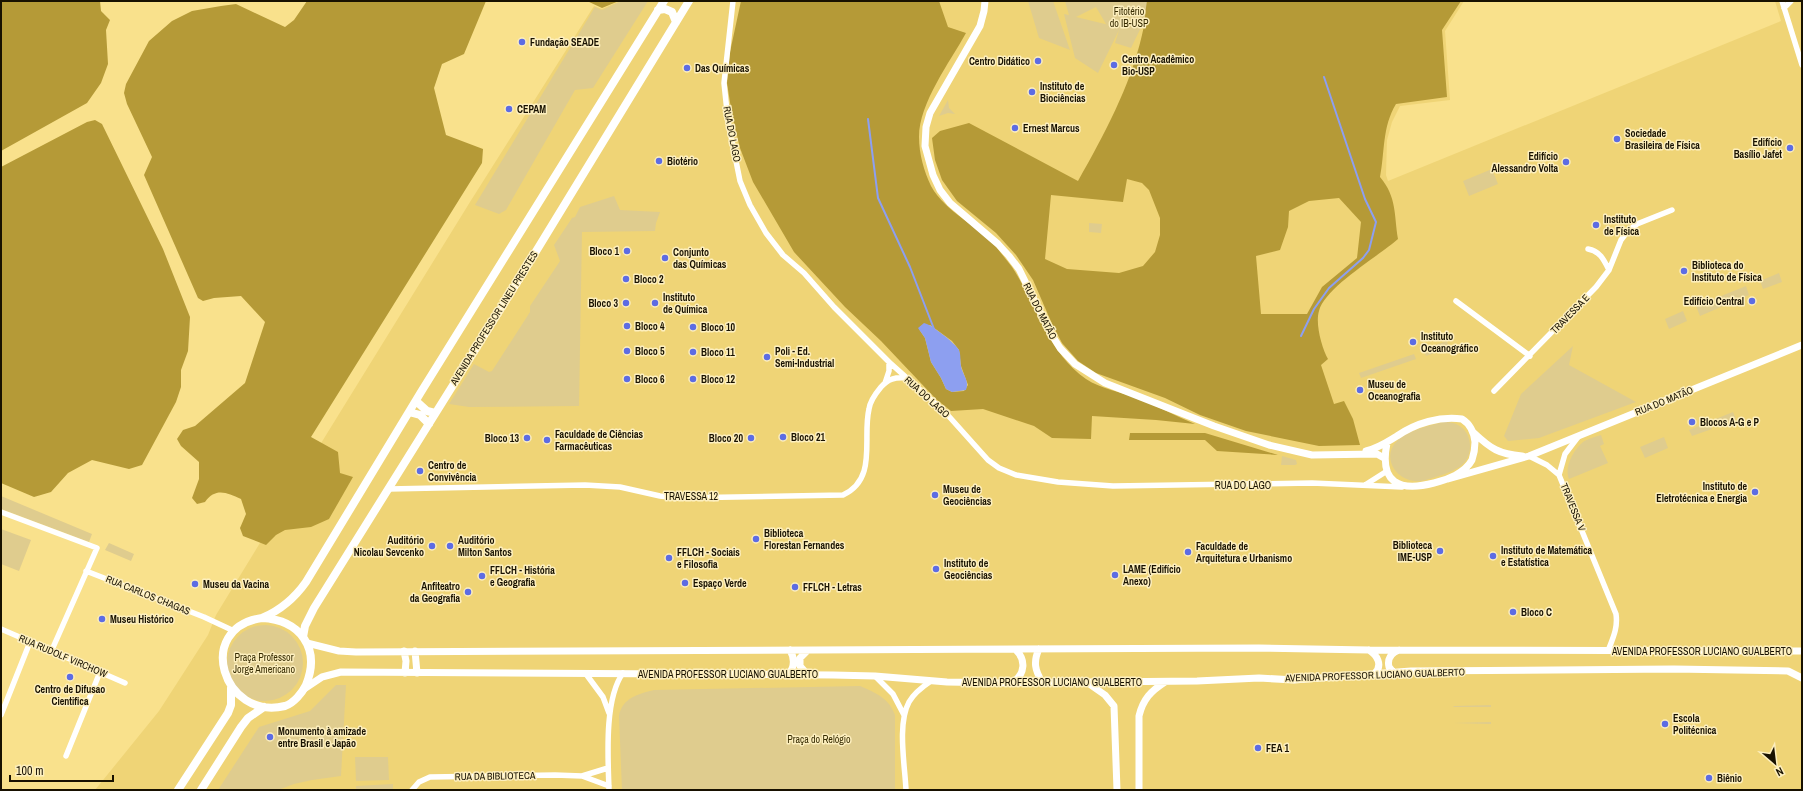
<svg xmlns="http://www.w3.org/2000/svg" width="1803" height="791" font-family="'Archivo Narrow',sans-serif">
<rect width="100%" height="100%" fill="#f9e18c"/>
<path fill="#efd476" d="M620 1H1464L1445 31 1450 100 1400 106 1392 122 1387 140 1386 175 1388 181 1781 21 1775 1H1802V790H95L159 711 208 635 216 615 323 440 470 202 594 6 602 9Z"/>
<path fill="#dfcc8e" fill-rule="evenodd" d="M621 1H648L593 88 575 90 506 210 499 214 475 205 595 7 602 10Z
M1028 1H1053L1070 50 1039 38Z
M1065 1H1154L1131 48 1115 43 1119 30 1098 73 1075 58 1064 14 1069 15ZM1096 7 1106 24 1109 25 1076 17Z
M948 100 949 108 955 114 948 113 939 116Z
M1492 169 1498 184 1469 196 1463 181Z
M614 196 620 210 660 212 656 223 655 231 582 232 579 406 469 407 449 404 474 364 489 372 492 371 530 312V306L560 261 554 245 572 218 575 217 580 207Z
M1089 223 1102 224 1101 233 1089 232Z
M1779 273 1782 282 1763 289 1760 281Z
M1746 286 1749 295 1700 316 1696 306Z
M1683 311 1687 321 1669 329 1665 319Z
M1447 341 1449 348 1426 356 1423 349Z
M1573 346 1569 365 1636 402 1539 438 1508 441 1504 436 1521 394Z
M1414 354 1416 359 1361 378 1359 373Z
M1733 412 1736 419 1716 427 1713 420Z
M1443 422C1448 422 1453 422 1458 425 1472 432 1474 453 1463 464 1457 471 1431 479 1421 481 1398 484 1379 458 1398 440 1409 430 1429 426 1443 422Z
M1709 422 1712 429 1692 436 1689 430Z
M1601 435 1604 444 1600 446 1608 463 1569 479C1564 468 1573 450 1583 442 1587 439 1595 437 1601 435Z
M1664 437 1668 448 1645 458 1640 447Z
M1282 456 1296 460 1297 464 1295 465H1281Z
M1 496 92 534 89 542 1 509Z
M1 529 31 540 19 571 1 564Z
M109 543 134 554 131 561 105 550Z
M227 663a38 38 0 1 1 76 0a38 38 0 1 1-76 0Z
M336 685H346L341 776 312 780 294 784 278 790H218L259 727 310 711Z
M860 686C876 693 889 698 895 715V790H622L619 716C622 698 638 694 654 690Z
M1491 705V707H1453L1454 706Z
M1491 722V724L1454 723Z
M355 757H388L389 780 356 781Z
M393 784V790H356V786Z"/>
<path fill="#b59a37" fill-rule="evenodd" d="M1 1H100L101 11 110 20 106 30 108 64 101 83 87 103 1 151Z
M307 1H486L464 54 442 64 434 88 446 135 483 149 482 163 311 437 338 452 340 473 353 477 329 519 311 527 285 530 276 535 266 545 243 536 240 528 246 514 241 499C227 493 216 487 205 502L197 504 192 498 199 479V462L181 446 177 439 183 430 195 426 245 383 265 322 241 296 214 298 203 301 198 298 144 175 152 157 127 104 124 93 126 84 149 41 172 21 192 11 221 6 236 4 285 27 294 20Z
M587 1H619L602 8Z
M741 1H939L948 27 966 33C950 62 919 103 919 137 919 154 924 171 931 186 946 213 978 225 997 248 1002 254 1007 261 1012 267 1037 305 1047 352 1086 379 1101 389 1121 392 1137 398 1157 406 1176 416 1195 424L1156 420 1092 416 1091 439 1052 438 1034 426 983 409 951 411 936 399 881 341 845 307 794 252 753 182 740 148 732 115 727 83 730 52ZM930 325 952 341 959 350 961 366 968 385 964 391 952 392 946 389 941 378 931 362 925 338 919 329Z
M1147 1H1461L1442 30 1447 97 1396 104C1382 127 1385 152 1380 177 1397 197 1394 215 1398 239 1379 256 1325 287 1319 311 1315 324 1322 348 1328 359L1321 365 1334 404 1344 401 1353 419 1360 445 1319 446 1246 431 1200 415 1165 398 1096 373 1078 361 1062 343 1053 326 1033 280 1016 255 996 233 957 201 942 180 935 160 932 138 940 131 969 123 1078 181C1104 135 1130 87 1142 35 1145 24 1145 12 1147 1ZM1127 179 1142 183 1149 190 1160 218V235L1155 252 1143 266 1119 273 1067 269 1045 259 1051 195 1123 202ZM1339 198 1361 222 1357 258 1322 287 1307 314H1261L1256 256 1280 250 1288 227 1289 211 1309 201Z
M95 120 102 124 163 249 190 317 188 351 181 370V387L176 402 142 465 129 469 92 460 68 473 51 492 34 497 1 483V167L87 122Z
M1130 433H1205L1278 455 1217 451 1205 440H1129Z"/>
<path fill="#8d9ff0" d="M924 323C931 324 956 344 959 350 961 355 960 360 961 366 962 374 970 381 966 390L952 392 946 389 941 378 931 362 925 338 918 328Z"/>
<g fill="none" stroke-linecap="round" stroke-linejoin="round">
<path stroke="#8d9ff0" stroke-width="2" d="M868 119 878 198 910 267 934 329
M1301 336 1314 309 1329 288 1363 258 1369 250 1376 222 1365 199 1324 77"/>
<path stroke="#fff" stroke-width="5.5" d="M733 1 724 83 728 121 740 181 750 205 766 233 783 255 804 273 834 307 889 362 945 412 988 460 999 468 1016 475 1058 482 1113 486 1312 483 1402 487
M1782 1 1802 65
M1784 8 1791 1
M1588 249C1600 251 1604 260 1609 270
M1456 301 1530 356
M885 383 889 371V362
M1494 391 1596 287 1609 270 1621 240 1628 231 1637 224 1672 210
M1529 456 1547 465 1559 475 1616 614C1618 628 1613 638 1608 651
M1559 475 1565 454 1578 437
M1365 485 1387 471
M389 489 585 485 620 487 660 496 677 498 843 495C878 479 862 438 869 409 870 401 876 393 881 387 888 379 895 377 906 378
M1 512 97 548 51 652
M86 571 204 617 234 631
M1 629 125 683
M586 674 603 697 609 713
M875 676 893 694 904 715
M1 715 30 642
M66 756 100 672
M582 776 609 786
M412 790 419 782 430 777 555 775 582 776 608 768
M609 790C608 758 604 699 623 673
M906 790C905 766 897 724 909 702 914 693 922 687 931 681"/>
<path stroke="#fff" stroke-width="7" d="M985 1 984 11 980 26 930 113 926 127 925 146 933 175 940 190 950 203 998 244 1009 256 1019 269 1050 332 1060 348 1075 364 1105 383 1214 426 1269 445 1312 455 1377 454 1384 458
M1474 433C1491 449 1499 454 1522 456
M1366 451C1379 448 1387 442 1397 436 1416 423 1440 416 1462 419 1470 424 1474 432 1475 442 1475 447 1474 454 1472 460 1465 473 1447 480 1434 483 1399 492 1379 483 1387 443
M1448 479 1529 456 1802 345
M307 643 339 651 356 652 1259 648 1369 650 1802 651
M1039 649C1033 662 1035 670 1042 682
M1369 650C1377 655 1383 665 1375 673
M404 651 406 661 405 673
M415 651 417 673
M807 651 800 658V666L808 675
M1393 672 1389 667C1387 659 1391 653 1399 650
M788 675C795 667 795 659 790 650
M1085 681 1105 695 1114 706 1117 790
M1014 682C1025 673 1026 660 1016 650
M304 689 322 677 341 672 833 675 875 676 947 682 1003 683 1197 681 1259 678 1294 680 1411 671 1674 669 1788 671 1802 678
M1139 790V716C1143 699 1151 691 1165 682"/>
<path stroke="#fff" stroke-width="8" d="M658 10 665 9 672 12 676 22
M416 401 427 411 435 413
M409 412 420 415 429 424
M262 618C281 610 294 599 306 582L421 392 664 1
M262 618C300 620 321 648 306 685 302 693 294 703 285 706 223 721 194 628 262 618Z
M303 637 305 626 314 608 513 289 689 1
M178 790 228 713 231 705V688
M201 790 241 727 248 718 264 707"/>
</g>
<g fill="#5d6ce3" stroke="#fdefbe" stroke-width="1.5">
<circle cx="522" cy="42" r="4"/>
<circle cx="1038" cy="61" r="4"/>
<circle cx="1114" cy="65" r="4"/>
<circle cx="687" cy="68" r="4"/>
<circle cx="1032" cy="92" r="4"/>
<circle cx="509" cy="109" r="4"/>
<circle cx="1015" cy="128" r="4"/>
<circle cx="1617" cy="139" r="4"/>
<circle cx="1790" cy="148" r="4"/>
<circle cx="659" cy="161" r="4"/>
<circle cx="1566" cy="162" r="4"/>
<circle cx="1596" cy="225" r="4"/>
<circle cx="627" cy="251" r="4"/>
<circle cx="665" cy="258" r="4"/>
<circle cx="1684" cy="271" r="4"/>
<circle cx="626" cy="279" r="4"/>
<circle cx="1752" cy="301" r="4"/>
<circle cx="626" cy="303" r="4"/>
<circle cx="655" cy="303" r="4"/>
<circle cx="627" cy="326" r="4"/>
<circle cx="693" cy="327" r="4"/>
<circle cx="1413" cy="342" r="4"/>
<circle cx="627" cy="351" r="4"/>
<circle cx="693" cy="352" r="4"/>
<circle cx="767" cy="357" r="4"/>
<circle cx="627" cy="379" r="4"/>
<circle cx="693" cy="379" r="4"/>
<circle cx="1360" cy="390" r="4"/>
<circle cx="1692" cy="422" r="4"/>
<circle cx="783" cy="437" r="4"/>
<circle cx="527" cy="438" r="4"/>
<circle cx="751" cy="438" r="4"/>
<circle cx="547" cy="440" r="4"/>
<circle cx="420" cy="471" r="4"/>
<circle cx="1755" cy="492" r="4"/>
<circle cx="935" cy="495" r="4"/>
<circle cx="756" cy="539" r="4"/>
<circle cx="432" cy="546" r="4"/>
<circle cx="450" cy="546" r="4"/>
<circle cx="1440" cy="551" r="4"/>
<circle cx="1188" cy="552" r="4"/>
<circle cx="1493" cy="556" r="4"/>
<circle cx="669" cy="558" r="4"/>
<circle cx="936" cy="569" r="4"/>
<circle cx="1115" cy="575" r="4"/>
<circle cx="482" cy="576" r="4"/>
<circle cx="685" cy="583" r="4"/>
<circle cx="195" cy="584" r="4"/>
<circle cx="795" cy="587" r="4"/>
<circle cx="468" cy="592" r="4"/>
<circle cx="1513" cy="612" r="4"/>
<circle cx="102" cy="619" r="4"/>
<circle cx="70" cy="677" r="4"/>
<circle cx="1665" cy="724" r="4"/>
<circle cx="270" cy="737" r="4"/>
<circle cx="1258" cy="748" r="4"/>
<circle cx="1709" cy="778" r="4"/>
</g>
<g text-anchor="middle" dominant-baseline="central" stroke-width="3" stroke-linejoin="round" paint-order="stroke">
<g font-size="10" fill="#352a00" stroke="#fdefbe">
<text x="1129" y="11">Fitotério<tspan x="1129" dy="12">do IB-USP</tspan></text>
<text x="264" y="657">Praça Professor<tspan x="264" dy="12">Jorge Americano</tspan></text>
<text x="819" y="739">Praça do Relógio</text>
</g>
<g font-size="10" font-weight="bold" fill="#181100" stroke="#fdefbe" text-anchor="start">
<text x="530" y="42">Fundação SEADE</text>
<text x="1122" y="59">Centro Acadêmico<tspan x="1122" dy="12">Bio-USP</tspan></text>
<text x="1030" y="61" text-anchor="end">Centro Didático</text>
<text x="695" y="68">Das Químicas</text>
<text x="1040" y="86">Instituto de<tspan x="1040" dy="12">Biociências</tspan></text>
<text x="517" y="109">CEPAM</text>
<text x="1023" y="128">Ernest Marcus</text>
<text x="1625" y="133">Sociedade<tspan x="1625" dy="12">Brasileira de Física</tspan></text>
<text x="1782" y="142" text-anchor="end">Edifício<tspan x="1782" dy="12">Basílio Jafet</tspan></text>
<text x="1558" y="156" text-anchor="end">Edifício<tspan x="1558" dy="12">Alessandro Volta</tspan></text>
<text x="667" y="161">Biotério</text>
<text x="1604" y="219">Instituto<tspan x="1604" dy="12">de Física</tspan></text>
<text x="619" y="251" text-anchor="end">Bloco 1</text>
<text x="673" y="252">Conjunto<tspan x="673" dy="12">das Químicas</tspan></text>
<text x="1692" y="265">Biblioteca do<tspan x="1692" dy="12">Instituto de Física</tspan></text>
<text x="634" y="279">Bloco 2</text>
<text x="663" y="297">Instituto<tspan x="663" dy="12">de Química</tspan></text>
<text x="1744" y="301" text-anchor="end">Edifício Central</text>
<text x="618" y="303" text-anchor="end">Bloco 3</text>
<text x="635" y="326">Bloco 4</text>
<text x="701" y="327">Bloco 10</text>
<text x="1421" y="336">Instituto<tspan x="1421" dy="12">Oceanográfico</tspan></text>
<text x="635" y="351">Bloco 5</text>
<text x="775" y="351">Poli - Ed.<tspan x="775" dy="12">Semi-Industrial</tspan></text>
<text x="701" y="352">Bloco 11</text>
<text x="635" y="379">Bloco 6</text>
<text x="701" y="379">Bloco 12</text>
<text x="1368" y="384">Museu de<tspan x="1368" dy="12">Oceanografia</tspan></text>
<text x="1700" y="422">Blocos A-G e P</text>
<text x="555" y="434">Faculdade de Ciências<tspan x="555" dy="12">Farmacêuticas</tspan></text>
<text x="791" y="437">Bloco 21</text>
<text x="519" y="438" text-anchor="end">Bloco 13</text>
<text x="743" y="438" text-anchor="end">Bloco 20</text>
<text x="428" y="465">Centro de<tspan x="428" dy="12">Convivência</tspan></text>
<text x="1747" y="486" text-anchor="end">Instituto de<tspan x="1747" dy="12">Eletrotécnica e Energia</tspan></text>
<text x="943" y="489">Museu de<tspan x="943" dy="12">Geociências</tspan></text>
<text x="764" y="533">Biblioteca<tspan x="764" dy="12">Florestan Fernandes</tspan></text>
<text x="424" y="540" text-anchor="end">Auditório<tspan x="424" dy="12">Nicolau Sevcenko</tspan></text>
<text x="458" y="540">Auditório<tspan x="458" dy="12">Milton Santos</tspan></text>
<text x="1432" y="545" text-anchor="end">Biblioteca<tspan x="1432" dy="12">IME-USP</tspan></text>
<text x="1196" y="546">Faculdade de<tspan x="1196" dy="12">Arquitetura e Urbanismo</tspan></text>
<text x="1501" y="550">Instituto de Matemática<tspan x="1501" dy="12">e Estatística</tspan></text>
<text x="677" y="552">FFLCH - Sociais<tspan x="677" dy="12">e Filosofia</tspan></text>
<text x="944" y="563">Instituto de<tspan x="944" dy="12">Geociências</tspan></text>
<text x="1123" y="569">LAME (Edifício<tspan x="1123" dy="12">Anexo)</tspan></text>
<text x="490" y="570">FFLCH - História<tspan x="490" dy="12">e Geografia</tspan></text>
<text x="693" y="583">Espaço Verde</text>
<text x="203" y="584">Museu da Vacina</text>
<text x="460" y="586" text-anchor="end">Anfiteatro<tspan x="460" dy="12">da Geografia</tspan></text>
<text x="803" y="587">FFLCH - Letras</text>
<text x="1521" y="612">Bloco C</text>
<text x="110" y="619">Museu Histórico</text>
<text x="70" y="689" text-anchor="middle">Centro de Difusao<tspan x="70" dy="12">Cientifica</tspan></text>
<text x="1673" y="718">Escola<tspan x="1673" dy="12">Politécnica</tspan></text>
<text x="278" y="731">Monumento à amizade<tspan x="278" dy="12">entre Brasil e Japão</tspan></text>
<text x="1266" y="748">FEA 1</text>
<text x="1717" y="778">Biênio</text>
</g>
<g font-size="10" fill="#181100" stroke="#fdefbe">
<text transform="translate(732 134) rotate(79)">RUA DO LAGO</text>
<text transform="translate(1040 311) rotate(63)">RUA DO MATÃO</text>
<text transform="translate(1570 314) rotate(-46)">TRAVESSA E</text>
<text transform="translate(494 318) rotate(-58)">AVENIDA PROFESSOR LINEU PRESTES</text>
<text transform="translate(927 397) rotate(42)">RUA DO LAGO</text>
<text transform="translate(1664 401) rotate(-22)">RUA DO MATÃO</text>
<text x="1243" y="485">RUA DO LAGO</text>
<text x="691" y="496">TRAVESSA 12</text>
<text transform="translate(1573 507) rotate(68)">TRAVESSA V</text>
<text transform="translate(148 595) rotate(22)">RUA CARLOS CHAGAS</text>
<text x="1702" y="651">AVENIDA PROFESSOR LUCIANO GUALBERTO</text>
<text transform="translate(63 656) rotate(23)">RUA RUDOLF VIRCHOW</text>
<text x="728" y="674">AVENIDA PROFESSOR LUCIANO GUALBERTO</text>
<text transform="translate(1375 675) rotate(-2)">AVENIDA PROFESSOR LUCIANO GUALBERTO</text>
<text x="1052" y="682">AVENIDA PROFESSOR LUCIANO GUALBERTO</text>
<text transform="translate(495 776) rotate(-1)">RUA DA BIBLIOTECA</text>
</g>
</g>
<rect width="1803" height="791" fill="none" stroke="#181100" stroke-width="4"/>
<g transform="translate(1775 763) rotate(152)" stroke="#fdefbe" stroke-width="3" paint-order="stroke">
<path d="M0-3L7 15L0 10L-7 15Z" fill="#181100"/>
<text y="-6" font-size="11" font-weight="bold" text-anchor="middle" fill="#181100">N</text>
</g>
<path d="M10 775v6h103v-6" fill="none" stroke="#181100" stroke-width="2"/>
<text x="16" y="775" font-size="12" fill="#181100" stroke="#fdefbe" stroke-width="3" paint-order="stroke">100 m</text>
</svg>
